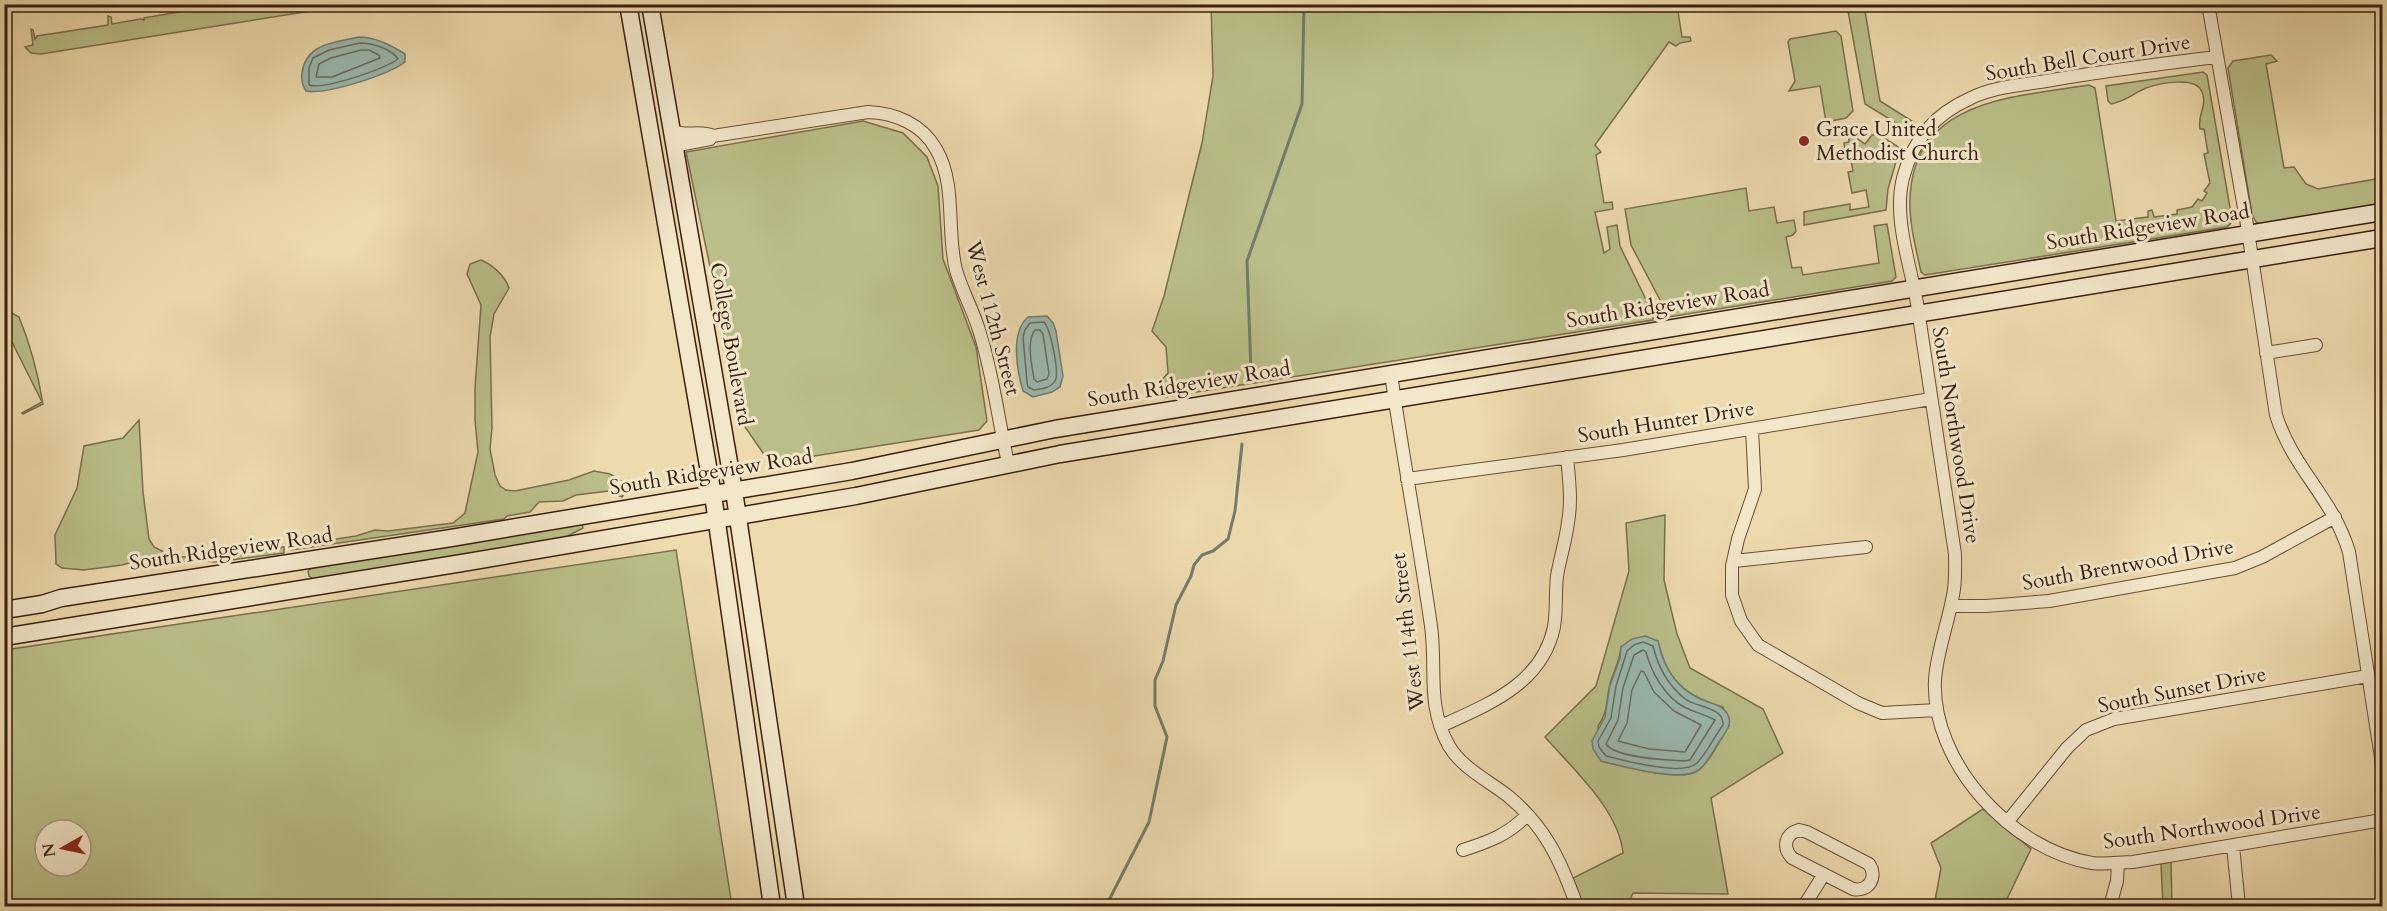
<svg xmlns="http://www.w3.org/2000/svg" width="2387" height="911" font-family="Cardo,serif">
<rect width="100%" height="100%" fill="#eddaad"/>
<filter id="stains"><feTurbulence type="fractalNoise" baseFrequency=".00333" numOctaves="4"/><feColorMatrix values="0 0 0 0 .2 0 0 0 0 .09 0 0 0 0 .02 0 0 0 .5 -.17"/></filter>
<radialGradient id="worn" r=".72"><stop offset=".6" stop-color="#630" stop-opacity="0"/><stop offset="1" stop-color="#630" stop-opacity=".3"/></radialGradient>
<path fill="#babf89" stroke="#7a6f4c" stroke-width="1.5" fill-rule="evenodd" d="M226 4 349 5 41 54 31 53 25 47 33 45 31 29 33 30 35 39 37 36 108 25V16L111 17 112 24 141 19 144 20V18L185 11 184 5H191L192 10Z
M1211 5H1677L1682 37H1690L1691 41 1680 43 1676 46 1669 42 1595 145 1601 152 1596 155 1604 203 1612 202 1613 209 1595 212 1604 253 1610 249 1607 227 1617 225 1620 246 1653 314V320L1165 397 1159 383 1168 373 1166 347 1152 331 1164 296 1202 143 1213 76Z
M1856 5H1864L1880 101 1915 123 1909 131 1865 104 1848 11 1856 10Z
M1836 31 1841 36 1853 111 1846 118 1826 122 1820 86 1789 91 1795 81 1788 42 1790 39Z
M2271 55 2277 61 2266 64 2284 168 2294 167 2306 184 2318 189 2382 178V208L2264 226 2256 222 2252 214 2228 68 2233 61Z
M2203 72 2207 75 2232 219 2231 223 2227 227 1925 275 1921 272C1916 249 1909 223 1910 199 1913 99 2014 97 2089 85L2095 88 2116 221 2148 217V211L2152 210 2154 217 2177 214V210L2192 207 2198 199 2202 201 2207 193 2204 191 2210 183 2204 154 2208 153 2204 129H2200C2197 113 2208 106 2202 92 2196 76 2160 83 2146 88 2132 94 2127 101 2111 104L2108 101 2106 86Z
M863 121 903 133 927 157 938 186 943 259 976 347 987 421 979 430 770 463 743 424 686 152Z
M1848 132 1865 144 1872 135 1878 134 1900 148 1888 189 1886 210 1804 225V212L1850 204V210L1869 207 1866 190 1852 193 1848 172 1853 171 1849 151 1845 152 1844 143 1849 142Z
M1746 188 1749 211 1774 207 1777 223 1794 220 1796 231 1793 235 1786 237 1792 268 1801 267 1803 275 1879 263 1874 226 1887 224 1896 277 1892 281 1669 317 1631 245 1625 209Z
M481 260C493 265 505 276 509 288L494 314 490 337 492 428 490 449 495 475 500 486 506 490 515 491 569 480 594 471 610 474 626 484 628 482 626 492 622 497 609 491 576 495 563 501 539 502 530 512 507 516 504 519 291 550 290 546 356 536 375 530 388 531 453 523 465 513 478 452 475 420V388L481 305 467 274 470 264Z
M10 312 19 317C31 346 38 374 43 404L23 414 22 413 42 402 5 328V315Z
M139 420 143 492 149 539 154 547 172 556 179 557 231 556 284 547V553L215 562 198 560 164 563 159 558H148L122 565 84 570 62 568 56 564 55 535 77 488 84 446 123 438Z
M1665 515 1664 580 1677 634 1690 668 1763 709 1783 753 1711 798 1728 894 1633 893 1627 906H1583L1573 878 1623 853C1619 810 1573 769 1545 737L1596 686 1629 571 1626 523ZM1658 641C1667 681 1685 696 1723 707L1729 726C1721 738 1709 764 1697 771 1680 782 1622 766 1601 761L1598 726C1608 713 1606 700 1610 684 1614 671 1620 660 1621 647Z
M582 524 583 528 560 540 314 580 309 576 308 571 313 567Z
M676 550 732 906H5V650ZM45 830H81V866H45Z
M1983 809 2031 849 2006 901 2013 906H1934L1941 868 1931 843Z
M2171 862 2172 906H2163L2161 863Z"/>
<path fill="#9abab0" stroke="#737c70" stroke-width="1.5" d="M359 37C376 37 391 45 405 54V62C388 75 326 95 306 91 302 85 301 80 302 73 306 43 334 43 359 37Z
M1047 316 1053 323 1056 331 1063 376 1060 387 1052 392 1033 397 1023 391C1017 371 1010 332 1028 317Z
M1645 636 1658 641C1664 671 1679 692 1708 702 1716 705 1722 706 1727 713 1734 724 1725 732 1719 742 1713 751 1706 766 1697 771 1679 782 1622 766 1601 761L1593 749 1592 741 1605 717 1610 685 1620 658 1621 647 1632 639Z"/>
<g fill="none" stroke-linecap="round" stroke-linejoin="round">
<path stroke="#6a6c60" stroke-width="1.5" d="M360 43C372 43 392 49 398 59 384 69 324 90 309 85V68L313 58 329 50Z
M361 50H369L379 55 380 58 332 77H316L319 64 331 58Z
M1044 322C1050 328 1060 373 1055 381 1051 388 1041 389 1034 390L1028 387 1027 382 1023 337 1025 330 1030 323Z
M1035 330H1040L1043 334 1049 374 1047 379 1037 382 1034 379C1032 366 1026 341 1035 330Z
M1643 642 1653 646C1658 667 1667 684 1684 698 1695 708 1724 706 1723 725 1714 737 1707 753 1697 763 1682 777 1624 760 1606 756L1599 747 1598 741 1611 718 1616 686 1627 651 1634 645Z
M1643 650 1646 652C1651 672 1665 697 1684 707 1694 712 1706 715 1715 720L1690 760 1684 761C1667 760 1615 758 1606 744L1618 720 1623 688 1634 655Z
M1641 671 1644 672 1654 692 1674 711 1701 725 1685 752 1649 749 1618 741 1627 723 1632 690Z"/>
<path stroke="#737c70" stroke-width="3" d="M1251 372 1247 261 1302 104 1304 4
M1108 906 1107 904 1149 822 1167 737 1155 706V680L1163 661 1176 605 1191 576 1194 565 1202 555 1213 551 1228 539 1235 511 1242 444"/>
<defs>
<path id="minor" d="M2208 4 2247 225 2276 415C2293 469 2333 498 2349 552L2382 764
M2216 57C2159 64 2102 71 2046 81 2021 85 1993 87 1971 98 1935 114 1913 139 1903 178 1893 218 1910 263 1917 303 1930 387 1942 471 1955 554 1955 568 1956 582 1953 595 1948 624 1937 651 1935 680 1931 763 2012 850 2092 863 2105 865 2120 862 2133 862L2382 820
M670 128C684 139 698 129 713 136L868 112C895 113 922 124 936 149 957 185 946 231 956 270 962 291 973 310 979 330 993 373 998 419 1008 463
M673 146 710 139
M2266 353 2316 345
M1391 374C1403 458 1419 542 1431 626 1437 669 1426 705 1449 746 1462 768 1489 781 1508 796 1546 827 1561 862 1577 906
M1752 429 1755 489 1738 539 1732 566V595L1741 621 1758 645 1858 703 1882 713 1937 710
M1407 479 1623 450 1931 399
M1734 561 1866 547
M1951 606H1986L2049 601 2235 568 2262 557 2335 517
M1441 726C1489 704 1542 684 1554 627 1557 610 1555 593 1557 576 1560 558 1566 540 1568 522 1572 501 1569 479 1567 457
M2008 821 2067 748 2086 730 2114 719 2368 676
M1799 830 1807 832 1869 864C1878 877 1869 892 1853 889L1792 858C1782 847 1785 834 1799 830Z
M2233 846 2239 906
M1463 850C1488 842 1508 835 1527 815
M1804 906 1824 874
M2110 906 2117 881 2118 863"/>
<path id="secondary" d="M628 4 713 495 772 906
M650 4 734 491 796 906
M4 610 42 604 61 598 451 538 852 471 1055 429 2382 212
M4 637 462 563 856 496 1060 454 2382 238"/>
</defs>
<use href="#minor" stroke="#664e37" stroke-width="14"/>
<use href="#secondary" stroke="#391f10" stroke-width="19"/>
<use href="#minor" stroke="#f3e7ca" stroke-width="12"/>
<use href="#secondary" stroke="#f3e7ca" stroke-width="16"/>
</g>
<circle fill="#8f2418" stroke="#f3e7ca" stroke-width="2" cx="1804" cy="141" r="6"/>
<g text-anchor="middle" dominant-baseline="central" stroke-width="6" stroke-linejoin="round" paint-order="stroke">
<g font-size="21" fill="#391f10" stroke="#f3e7ca">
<text transform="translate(2088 58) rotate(-9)">South Bell Court Drive</text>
<text transform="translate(2148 227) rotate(-9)">South Ridgeview Road</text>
<text transform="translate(1668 305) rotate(-9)">South Ridgeview Road</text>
<text transform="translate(993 318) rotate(75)">West 112th Street</text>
<text transform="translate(731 344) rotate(80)">College Boulevard</text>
<text transform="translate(1189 384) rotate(-9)">South Ridgeview Road</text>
<text transform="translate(1666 422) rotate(-9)">South Hunter Drive</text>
<text transform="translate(1956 435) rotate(81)">South Northwood Drive</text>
<text transform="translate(711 472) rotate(-9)">South Ridgeview Road</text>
<text transform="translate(231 549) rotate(-8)">South Ridgeview Road</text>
<text transform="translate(2128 565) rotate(-10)">South Brentwood Drive</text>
<text transform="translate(1408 632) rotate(-97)">West 114th Street</text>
<text transform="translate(2182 690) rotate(-11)">South Sunset Drive</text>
<text transform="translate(2212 827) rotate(-8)">South Northwood Drive</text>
</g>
<g font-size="21" fill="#391f10" stroke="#f3e7ca" text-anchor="start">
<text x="1816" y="129">Grace United<tspan x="1816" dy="24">Methodist Church</tspan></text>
</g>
</g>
<rect width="2387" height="911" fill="none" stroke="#eddaad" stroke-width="24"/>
<rect x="6" y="6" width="2375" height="899" fill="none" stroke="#391f10" stroke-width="3"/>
<rect x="12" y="12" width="2363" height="887" fill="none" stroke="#391f10" stroke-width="1.5"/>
<g transform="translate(63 848) rotate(261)"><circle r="28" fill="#f3e7ca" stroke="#a99780" stroke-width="1.5"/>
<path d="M0-4.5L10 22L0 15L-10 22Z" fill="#8f2418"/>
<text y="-9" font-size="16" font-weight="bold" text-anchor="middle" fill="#391f10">N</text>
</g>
<rect width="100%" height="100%" filter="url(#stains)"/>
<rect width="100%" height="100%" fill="url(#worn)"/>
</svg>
